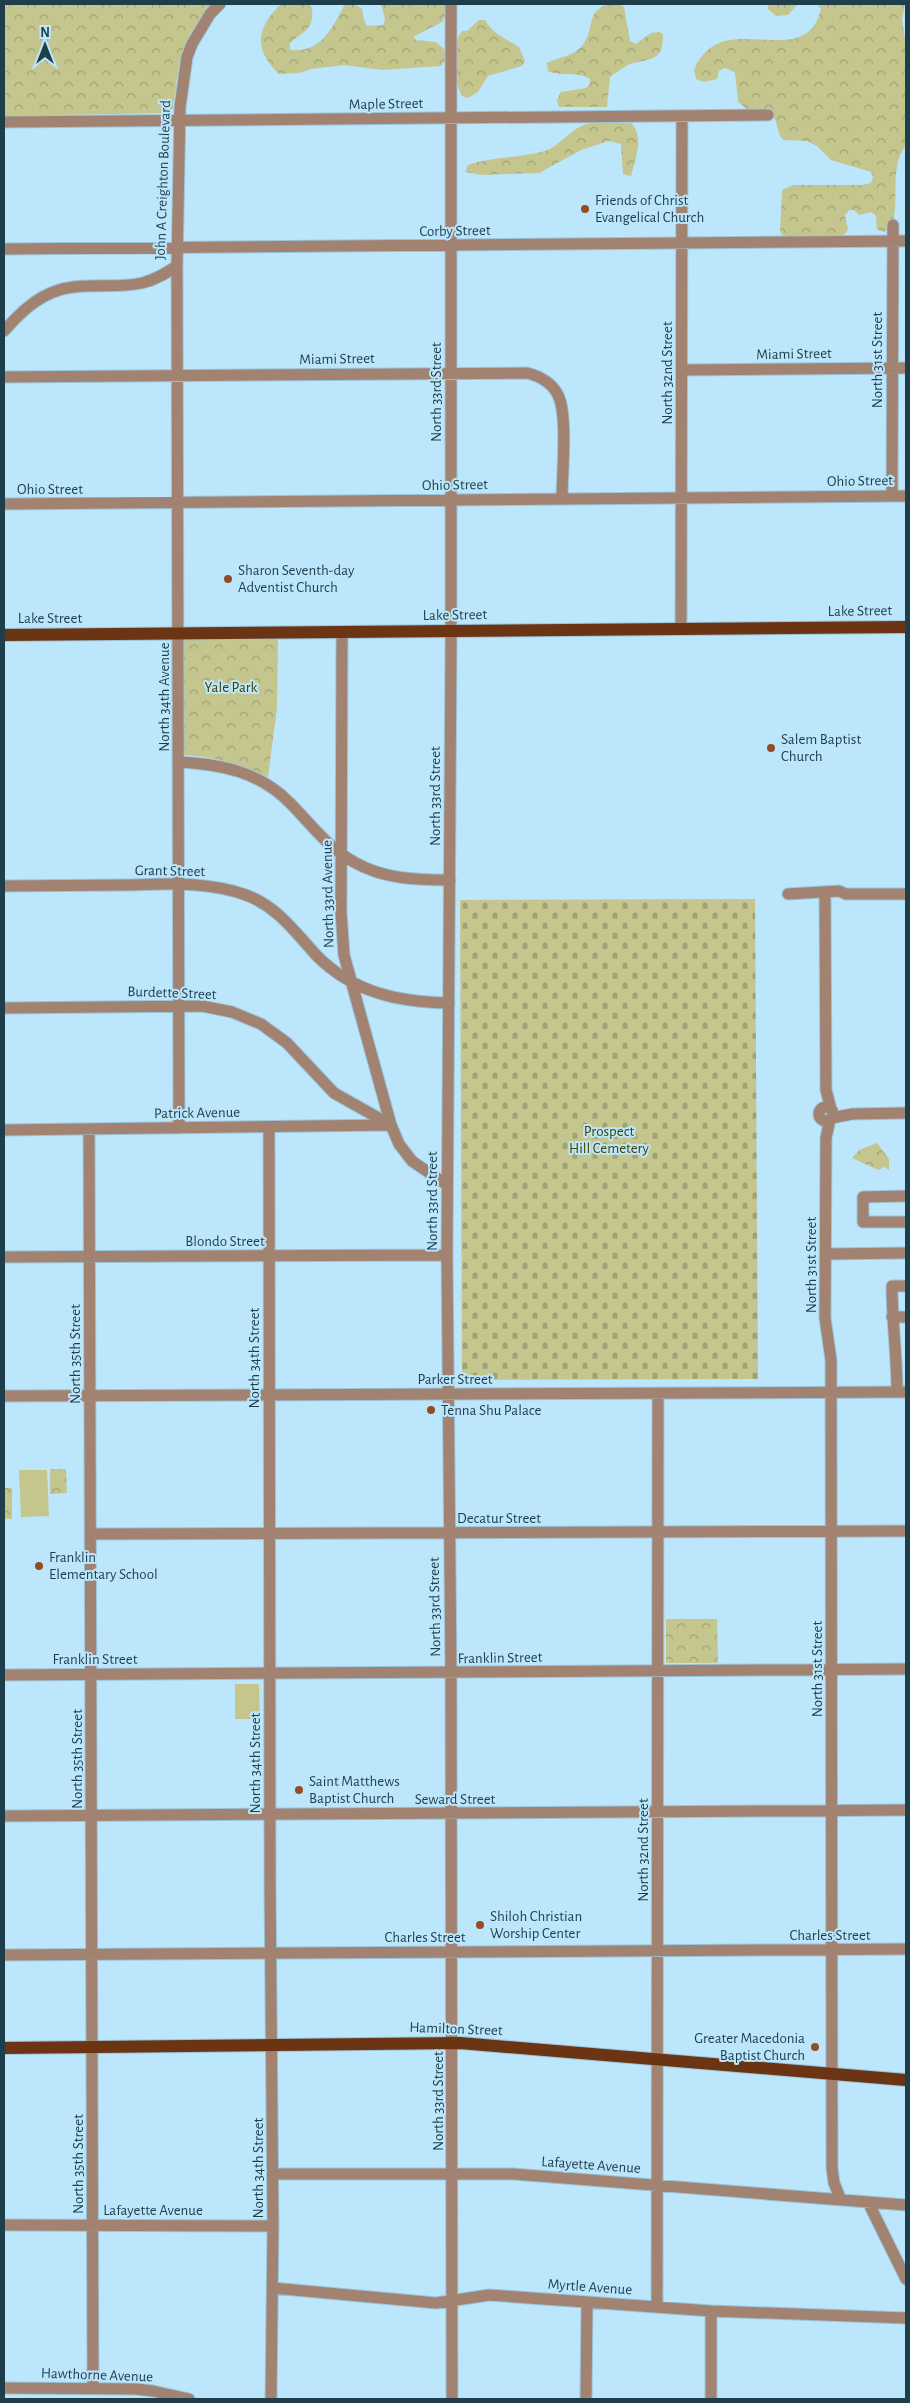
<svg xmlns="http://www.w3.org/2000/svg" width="910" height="2403" font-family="'Alegreya Sans',sans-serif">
<defs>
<pattern id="forest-crowns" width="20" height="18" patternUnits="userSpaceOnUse" patternTransform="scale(1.25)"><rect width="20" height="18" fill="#c5c68e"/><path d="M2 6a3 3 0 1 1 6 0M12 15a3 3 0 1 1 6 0" fill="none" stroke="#9fa276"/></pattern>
<pattern id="cemetery-stones" width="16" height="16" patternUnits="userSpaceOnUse" patternTransform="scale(1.25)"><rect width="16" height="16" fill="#c5c68e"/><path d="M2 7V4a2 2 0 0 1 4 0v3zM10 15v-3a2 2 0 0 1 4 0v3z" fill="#9fa276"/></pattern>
</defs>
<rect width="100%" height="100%" fill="#bbe6fb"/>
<path fill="#c5c68e" d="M19 1470H47L49 1516 21 1517Z
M235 1684H259L260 1719H235Z"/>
<path fill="url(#forest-crowns)" d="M4 4H212C196 21 184 44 179 66 176 81 176 95 172 110L169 113 4 116Z
M281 4H308L312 8C314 30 305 30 290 43V50C322 53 332 28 345 4H354L362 9 364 20 367 26 383 25 385 19 381 4H445L446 14 442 22 413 37 416 40 436 42 445 50V61L441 66 382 70 345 65 311 69 299 73 279 74C253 49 256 28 281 4Z
M608 4H620L624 7 630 41 636 44 651 33 659 32 663 34C663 62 651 58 630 64 623 67 616 73 610 77L607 107H559L557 100 561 92 586 88 590 84V79C578 71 561 77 548 71L547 63C558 57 571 57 580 48 597 30 583 14 608 4Z
M768 4H798L788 15 776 16 768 9Z
M817 4H905L902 20 906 44V145C888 169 901 201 891 228L883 232 877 229 876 216 871 212 859 215 854 210H849L845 215 848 230 841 237 785 240 780 231 782 190 793 185H861L871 183 873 177 871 172 831 160 817 146 807 141 784 140 780 136 775 119 762 110H748L738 102 735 72 725 68 719 71 717 79 704 82 696 79 694 70C721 3 805 76 821 9Z
M479 20H485C494 35 505 38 519 47L525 61 522 66 488 76 478 92 468 98 462 96C453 79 450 48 462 31H467Z
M591 123H631C645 137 635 159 631 176L623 174 621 144 609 141 581 150 539 173 482 175 465 172 468 165C492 157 519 158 545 151 562 145 572 126 591 123Z
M278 639 277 708 268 777C240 764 215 757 184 755V640Z
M877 1143 889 1159V1170L884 1167 878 1170 852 1158 859 1150Z
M50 1469H66L67 1493 50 1494Z
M4 1488H12V1519H4Z
M666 1619H717L718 1663H666Z"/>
<path fill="url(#cemetery-stones)" d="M755 899 758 1379 462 1380 460 900Z"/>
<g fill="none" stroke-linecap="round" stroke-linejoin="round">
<defs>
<path id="minor" d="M451 4V645L447 1255 451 1673 452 2399
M4 122 768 115
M4 249 906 241
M4 331C19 314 36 297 59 290 86 282 115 289 142 283 155 280 166 273 177 266
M682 370 906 368
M4 377 527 373C539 376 552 383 558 395 568 415 562 474 562 499
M892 496 893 225
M4 504 906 496
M681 629 682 116
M342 632 341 912 344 955 391 1125 399 1144 412 1161 447 1185
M179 762C221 764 260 772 290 803 311 824 327 847 354 862 383 879 417 880 450 880
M4 886C44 886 85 885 125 885 166 884 207 881 246 895 278 907 295 932 317 956 354 993 399 1002 449 1003
M788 894 839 891 846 894H906
M825 898 826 1090 831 1109
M4 1008 202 1006 232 1012 261 1024 287 1043 334 1093 391 1125
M819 1114a7 7 0 1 1 14 0a7 7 0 1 1-14 0Z
M832 1118 852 1114 906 1113
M830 1119 826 1138 825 1318 831 1360 832 2168 834 2183 841 2200
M269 1127 270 1885 273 2226 271 2399
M179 1128 177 266 180 107 187 57 192 44 210 14 220 4
M89 1129 93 2388
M4 1130 389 1125
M906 1196 863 1197V1222H906
M826 1254 906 1253
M4 1257 447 1255
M892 1317H906
M897 1392C897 1356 892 1322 892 1286H906
M4 1396 906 1392
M91 1534 906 1531
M4 1675 906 1669
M4 1816 906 1810
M4 1955 906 1949
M273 2174H513L906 2205
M868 2202 906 2279
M4 2225 273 2226
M273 2288 436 2303 489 2295 711 2311 906 2318
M657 2307 658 1393
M711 2311V2399
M4 2388 136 2389 153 2391 189 2399
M586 2399 587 2302"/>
<path id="major" d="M4 635 906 627
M4 2048 460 2043 906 2080"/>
</defs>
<use href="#minor" stroke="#9cc4d8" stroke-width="13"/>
<use href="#major" stroke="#9cc4d8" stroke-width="14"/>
<use href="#minor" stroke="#a28271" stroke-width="11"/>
<use href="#major" stroke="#6b3514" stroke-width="12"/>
</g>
<g fill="#924d23" stroke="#bbe6fb" stroke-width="2">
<circle cx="585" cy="209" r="5"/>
<circle cx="228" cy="579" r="5"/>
<circle cx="771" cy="748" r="5"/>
<circle cx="431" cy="1410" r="5"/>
<circle cx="39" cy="1566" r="5"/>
<circle cx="299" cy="1790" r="5"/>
<circle cx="480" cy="1925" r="5"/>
<circle cx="815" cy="2047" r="5"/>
</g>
<g text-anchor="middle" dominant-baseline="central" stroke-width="4" stroke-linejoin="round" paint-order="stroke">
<g font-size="15" fill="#1f3e4c" stroke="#bbe6fb">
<text transform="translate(386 104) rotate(-1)">Maple Street</text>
<text transform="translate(163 180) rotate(-88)">John A Creighton Boulevard</text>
<text transform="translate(455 231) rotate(-1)">Corby Street</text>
<text transform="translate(794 354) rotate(-1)">Miami Street</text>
<text transform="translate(337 359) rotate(-1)">Miami Street</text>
<text transform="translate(877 360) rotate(-90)">North 31st Street</text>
<text transform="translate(667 373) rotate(-90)">North 32nd Street</text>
<text transform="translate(436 392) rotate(-90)">North 33rd Street</text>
<text transform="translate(860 481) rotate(-1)">Ohio Street</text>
<text transform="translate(455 485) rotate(-1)">Ohio Street</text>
<text x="50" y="489">Ohio Street</text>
<text transform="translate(860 611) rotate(-1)">Lake Street</text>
<text transform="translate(455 615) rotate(-1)">Lake Street</text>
<text x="50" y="618">Lake Street</text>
<text transform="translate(164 697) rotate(-90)">North 34th Avenue</text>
<text transform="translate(435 796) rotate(-90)">North 33rd Street</text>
<text transform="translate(170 871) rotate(1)">Grant Street</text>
<text transform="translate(328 894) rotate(-91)">North 33rd Avenue</text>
<text transform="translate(172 993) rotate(2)">Burdette Street</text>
<text transform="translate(197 1113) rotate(-1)">Patrick Avenue</text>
<text transform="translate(432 1201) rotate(-90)">North 33rd Street</text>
<text x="225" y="1241">Blondo Street</text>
<text transform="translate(811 1265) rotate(-90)">North 31st Street</text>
<text transform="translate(75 1354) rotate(-90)">North 35th Street</text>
<text transform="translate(254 1358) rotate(-90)">North 34th Street</text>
<text x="455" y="1379">Parker Street</text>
<text x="499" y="1518">Decatur Street</text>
<text transform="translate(435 1607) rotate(-91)">North 33rd Street</text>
<text transform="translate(500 1658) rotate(-1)">Franklin Street</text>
<text x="95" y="1659">Franklin Street</text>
<text transform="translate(817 1669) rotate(-90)">North 31st Street</text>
<text transform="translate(77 1759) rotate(-90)">North 35th Street</text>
<text transform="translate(255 1763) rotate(-90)">North 34th Street</text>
<text x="455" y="1799">Seward Street</text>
<text transform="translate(643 1850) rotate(-90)">North 32nd Street</text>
<text x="830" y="1935">Charles Street</text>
<text x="425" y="1937">Charles Street</text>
<text transform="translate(456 2029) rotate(2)">Hamilton Street</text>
<text transform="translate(438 2101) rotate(-90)">North 33rd Street</text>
<text transform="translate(78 2164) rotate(-90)">North 35th Street</text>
<text transform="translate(591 2165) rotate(4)">Lafayette Avenue</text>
<text transform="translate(258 2168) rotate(-90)">North 34th Street</text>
<text x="153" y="2210">Lafayette Avenue</text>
<text transform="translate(590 2287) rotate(4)">Myrtle Avenue</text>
<text transform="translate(97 2375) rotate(2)">Hawthorne Avenue</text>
</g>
<g font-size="15" fill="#1f3e4c" stroke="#bbe6fb" text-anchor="start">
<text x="595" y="200">Friends of Christ<tspan x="595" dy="17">Evangelical Church</tspan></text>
<text x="238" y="570">Sharon Seventh-day<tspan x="238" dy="17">Adventist Church</tspan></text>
<text x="781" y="739">Salem Baptist<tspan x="781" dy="17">Church</tspan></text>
<text x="441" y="1410">Tenna Shu Palace</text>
<text x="49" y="1557">Franklin<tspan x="49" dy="17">Elementary School</tspan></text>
<text x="309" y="1781">Saint Matthews<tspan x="309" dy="17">Baptist Church</tspan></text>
<text x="490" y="1916">Shiloh Christian<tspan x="490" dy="17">Worship Center</tspan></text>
<text x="805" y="2038" text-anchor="end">Greater Macedonia<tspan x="805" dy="17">Baptist Church</tspan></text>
</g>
<g font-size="15" fill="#444300" stroke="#bbe6fb">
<text x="231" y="687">Yale Park</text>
<text x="609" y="1131">Prospect<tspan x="609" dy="17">Hill Cemetery</tspan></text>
</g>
</g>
<rect width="910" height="2403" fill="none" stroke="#1f3e4c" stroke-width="10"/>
<g transform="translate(45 45)" stroke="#bbe6fb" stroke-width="4" paint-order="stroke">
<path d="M0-4L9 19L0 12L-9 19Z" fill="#1f3e4c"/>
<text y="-8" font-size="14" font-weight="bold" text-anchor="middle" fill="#1f3e4c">N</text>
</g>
</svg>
